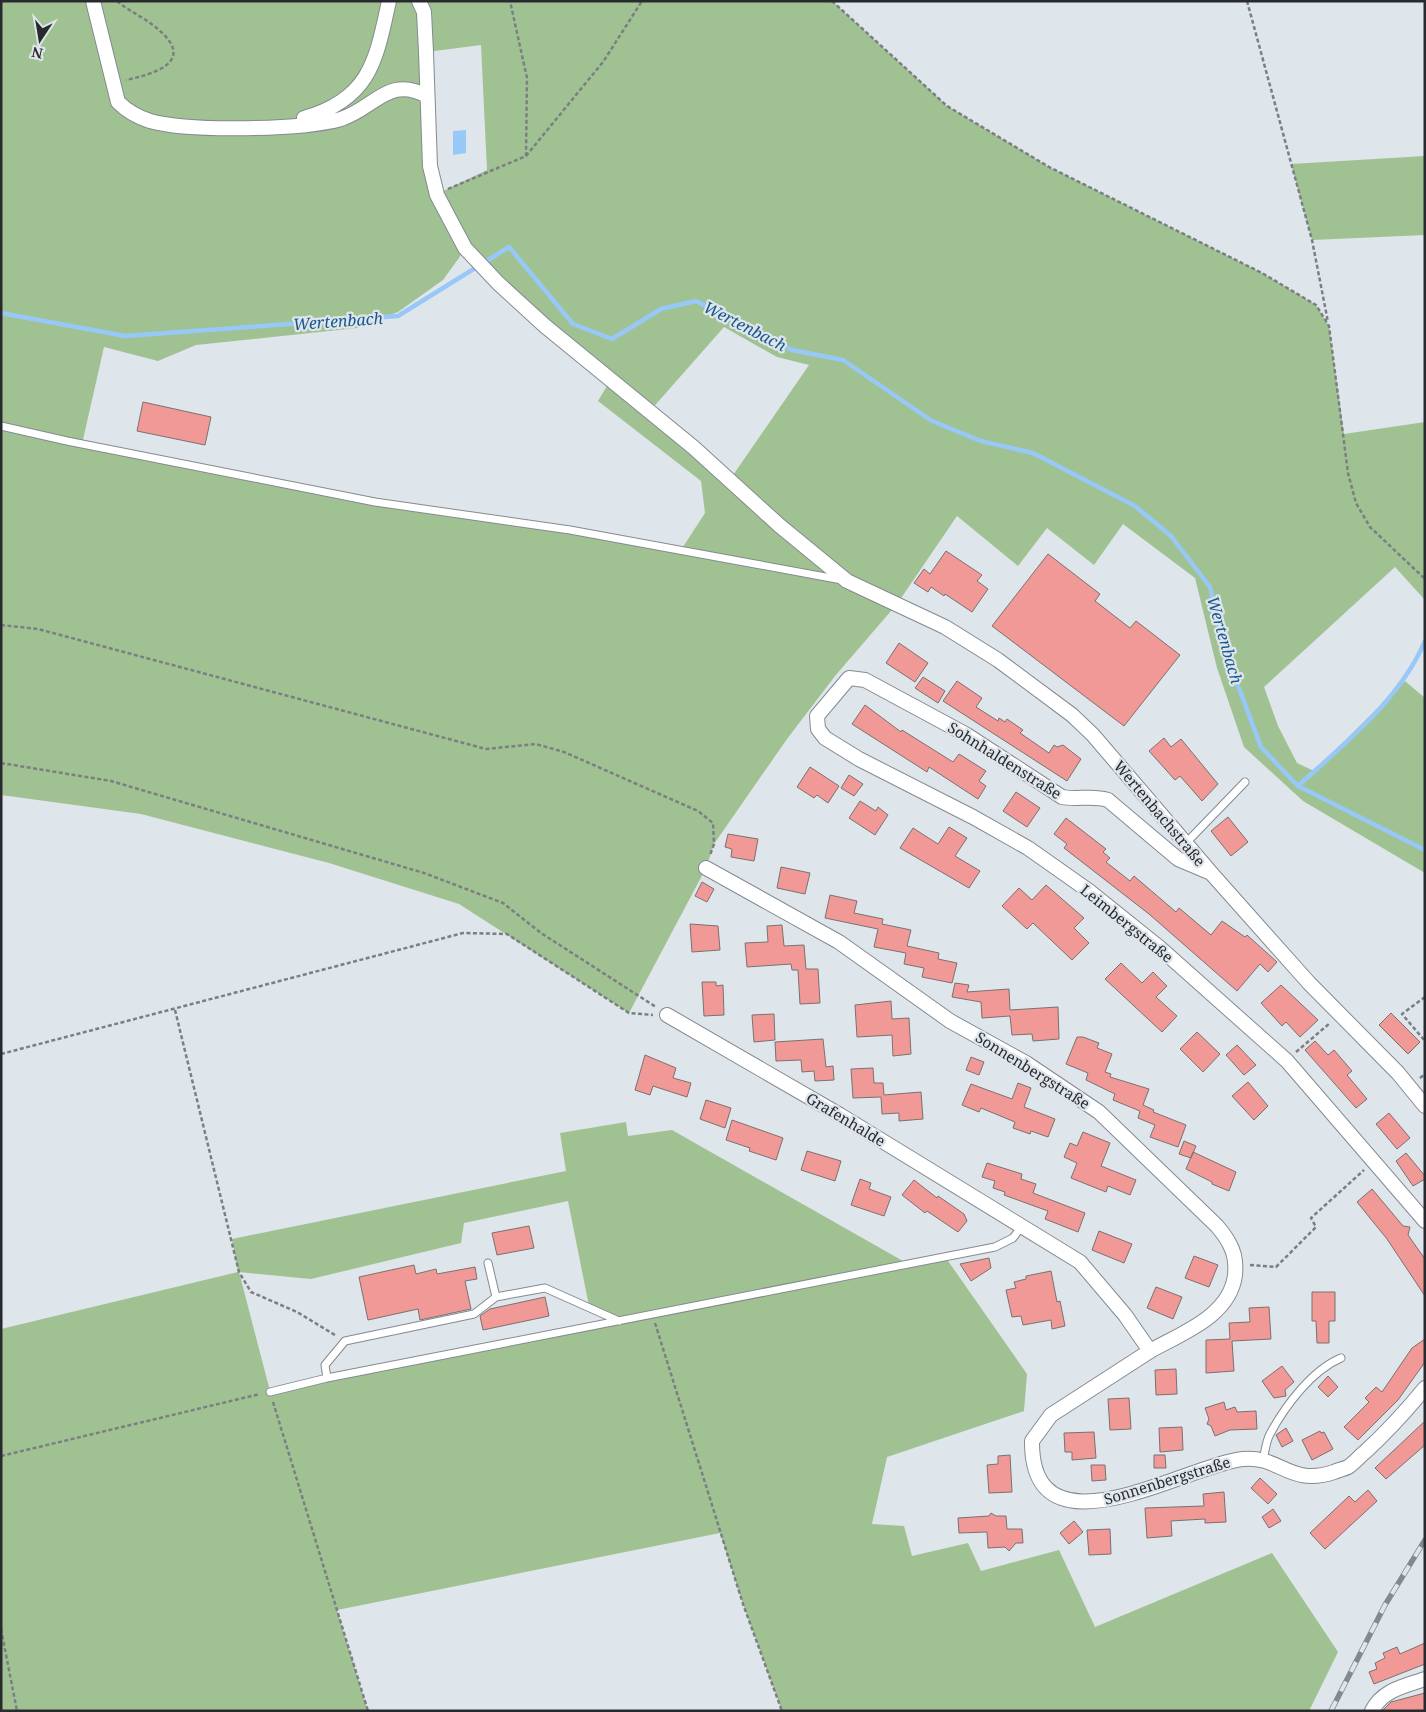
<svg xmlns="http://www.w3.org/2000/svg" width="1426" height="1712" font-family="'Noto Serif',serif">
<rect width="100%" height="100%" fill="#dee5eb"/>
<path fill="#a0c292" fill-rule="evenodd" d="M1 1H832L947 106 1049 167 1262 273 1316 305 1329 326 1344 434 1425 422V600L1395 567 1264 687 1278 726 1297 763 1314 771 1405 681 1425 698V873L1303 801 1244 747 1217 668 1195 578 1123 524 1094 565 1047 528 1018 566 957 516 897 604 835 676 787 739 714 844 706 868 629 1013 459 904 329 863 141 814 1 795ZM481 45 487 170 437 194 427 52ZM466 248 610 381 598 401 701 481 705 513 681 550 274 483 82 444 104 347 158 361 196 345 357 328 398 312 443 280ZM724 327 777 357 809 365 729 481 650 411Z
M1425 156V235L1312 240 1291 164Z
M626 1122 628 1136 672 1130 910 1265 946 1258 1027 1374 1024 1411 887 1457 872 1524 904 1526 912 1556 968 1543 981 1571 1059 1550 1095 1627 1272 1553 1338 1652 1309 1711H782L743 1604 720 1533 337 1610 368 1711H1V1329L238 1272 232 1239 566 1171 560 1133ZM568 1201 589 1306 618 1321 270 1391 239 1272 311 1279 461 1243 464 1223Z"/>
<path fill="#98c8f8" d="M466 130V153L453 155V131Z"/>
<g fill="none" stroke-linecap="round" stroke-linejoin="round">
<path stroke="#98c8f8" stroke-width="4.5" d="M1 313 125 336 398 316 509 247 573 324 612 339 661 309 696 301 792 350 843 360 932 421 981 441 1033 453 1135 506 1171 536 1210 587 1225 651 1261 747 1298 786 1425 850
M1298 786C1344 744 1400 700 1425 641"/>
</g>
<path fill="#f19996" stroke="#7a7170" d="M143 402 211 417 205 445 137 431Z
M946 551 982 575 977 581 988 589 972 612 945 594 944 596 931 587 928 592 914 583 924 569 930 574Z
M1048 554 1100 594 1095 601 1130 628 1136 621 1180 655 1124 726 992 626Z
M899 643 928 663 915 682 886 663Z
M923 677 945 691 938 703 915 688Z
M957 681 982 698 976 707 998 721 999 718 1005 722 1007 719 1023 730 1020 733 1049 753 1054 745 1057 747 1063 745 1081 759 1067 781 943 701Z
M865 705 901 732 902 730 953 762 959 754 986 771 979 781 986 786 978 799 929 767 927 772 852 724Z
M1164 738 1171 747 1181 739 1218 784 1202 801 1180 776 1175 780 1149 751Z
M810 767 839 786 828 803 817 795 814 798 797 787Z
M849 775 863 784 854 796 841 788Z
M1016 792 1040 808 1027 827 1003 811Z
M860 801 876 811 878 807 888 815 875 835 849 818Z
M1228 817 1248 842 1231 856 1211 831Z
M1066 818 1106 849 1103 852 1110 858 1106 862 1130 881 1134 876 1176 912 1179 908 1211 935 1222 921 1245 937 1247 935 1277 962 1268 972 1260 964 1237 991 1149 914 1064 848 1067 844 1054 834Z
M949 827 967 838 955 856 980 871 969 888 900 848 913 828 938 844Z
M728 834 758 839 754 861 731 857 732 849 725 847Z
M781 867 810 873 805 894 777 888Z
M702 882 714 889 707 902 695 896Z
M1046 885 1084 918 1074 928 1089 943 1072 960 1033 923 1027 929 1002 906 1019 888 1032 900Z
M830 895 857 901 854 913 883 919 882 924 911 930 907 946 939 953 938 959 957 963 952 983 922 977 924 968 904 964 906 953 874 947 878 929 825 918Z
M690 924 718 926 720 950 692 952Z
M782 925 784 946 804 945 806 969H818L820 1003 800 1004 798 970H792L791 964 747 967 745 943 768 942 767 926Z
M1121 963 1142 983 1153 972 1167 986 1156 997 1177 1016 1162 1032 1105 979Z
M702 982H716V986L723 985 724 1015 704 1016Z
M955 983 969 985 967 992 1009 989 1010 1010 1058 1007 1059 1039 1033 1041 1032 1034 1012 1035 1010 1016 982 1018 981 1002 952 997Z
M1281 985 1318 1020 1300 1037 1286 1022 1282 1026 1261 1003Z
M891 1001 892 1019 909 1018 911 1054 893 1056 892 1035 857 1037 855 1005Z
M1391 1013 1420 1042 1408 1054 1379 1025Z
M774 1014 775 1040 754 1042 752 1015Z
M1197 1032 1220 1054 1203 1072 1180 1049Z
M1077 1037H1083L1099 1043 1097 1048 1112 1054 1105 1072 1111 1074 1110 1077 1149 1089 1143 1105 1154 1110 1153 1112 1186 1125 1178 1147 1150 1137 1155 1125 1138 1118 1140 1111 1113 1100 1115 1094 1086 1080 1088 1073 1066 1064Z
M823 1039 826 1067 833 1066 834 1080 815 1081 814 1071 802 1072 801 1060 776 1061 775 1042Z
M1315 1041 1328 1055 1334 1050 1352 1071 1347 1075 1367 1099 1356 1108 1305 1050Z
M1237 1045 1256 1065 1244 1075 1226 1055Z
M645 1055 676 1068 673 1078 691 1083 687 1097 653 1086 650 1095 635 1090Z
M971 1057 984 1062 979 1075 966 1070Z
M873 1068 874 1083H883L884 1095 921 1092 923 1119 899 1121V1113L882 1114 881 1097 853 1098 851 1069Z
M1248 1082 1268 1106 1254 1120 1232 1096Z
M1018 1083 1031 1088 1024 1107 1055 1119 1048 1137 1031 1131 1030 1134 1013 1128 1015 1122 981 1108 979 1112 962 1105 971 1084 1012 1099Z
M706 1100 731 1108 725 1128 700 1119Z
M1389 1113 1410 1138 1397 1149 1376 1124Z
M732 1120 783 1138 776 1160 749 1151 750 1148 726 1140Z
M1083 1132 1110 1143 1101 1166 1136 1180 1130 1195 1108 1186 1106 1192 1071 1178 1077 1163 1064 1157 1070 1143 1077 1146Z
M1184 1141 1196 1146 1191 1158 1179 1154Z
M807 1151 841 1161 835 1181 801 1170Z
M1193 1152 1236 1172 1229 1191 1212 1184V1182L1186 1169Z
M1406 1153 1425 1176V1179L1413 1186 1396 1161Z
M987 1163 1022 1174 1021 1179 1036 1184 1033 1193 1085 1213 1078 1232 1045 1219 1048 1211 1004 1195 1005 1192 993 1188 995 1181 982 1177Z
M860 1179 871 1183 869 1189 891 1197 884 1216 851 1205Z
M914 1180 937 1198 938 1196 964 1214 967 1221 958 1232 927 1211 925 1213 902 1195Z
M1372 1189 1403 1226 1410 1227 1408 1235 1425 1259V1296L1387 1239 1357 1202Z
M529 1226 534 1248 497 1255 492 1233Z
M1099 1231 1132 1244 1124 1263 1092 1250Z
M1194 1256 1218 1265 1209 1287 1185 1278Z
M989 1258 991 1268 971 1281 960 1264Z
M414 1265 416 1274 436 1269 437 1274 475 1267 477 1279 465 1281 471 1309 420 1320 418 1309 368 1320 359 1277Z
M1051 1271 1057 1302 1060 1301 1065 1326 1052 1329 1051 1320 1023 1325 1021 1316 1012 1317 1006 1290 1016 1288 1014 1282 1026 1279V1276Z
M1156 1287 1182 1297 1173 1319 1147 1308Z
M1312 1292H1335V1321H1329V1343H1317L1316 1321H1312Z
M545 1297 549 1316 483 1330 480 1316 490 1309Z
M1269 1307 1271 1339 1232 1341 1234 1371 1206 1373V1340L1230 1339 1229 1323 1250 1322 1249 1308Z
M1425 1339V1362L1398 1400 1358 1440 1344 1427 1369 1402 1365 1398 1376 1387 1382 1392 1412 1348Z
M1282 1366 1294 1382 1285 1390 1286 1396 1274 1398 1262 1381Z
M1176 1369 1177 1394 1156 1395 1155 1370Z
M1328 1376 1338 1387 1328 1397 1318 1387Z
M1129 1398 1131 1429 1110 1430 1108 1399Z
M1224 1402 1226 1410 1235 1407 1237 1412 1256 1411 1257 1429 1230 1430 1215 1436 1211 1426 1207 1424 1209 1419 1205 1408Z
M1425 1421V1445L1386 1479 1375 1468Z
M1182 1427 1183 1450 1160 1452 1159 1428Z
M1286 1428 1293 1441 1282 1447 1276 1435Z
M1320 1431 1321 1433 1324 1432 1333 1449 1312 1460 1302 1440Z
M1094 1432 1096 1458 1072 1460V1452H1065L1064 1433Z
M1010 1455 1012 1492 989 1493 987 1465 998 1464V1456Z
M1154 1455H1165L1166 1468H1154Z
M1091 1465H1105L1106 1480 1092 1481Z
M1260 1478 1277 1494 1268 1504 1251 1488Z
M1368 1490 1377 1501 1325 1549 1310 1533 1349 1496 1355 1502Z
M1224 1492 1226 1522 1205 1523V1519L1171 1521 1172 1536 1147 1538 1145 1508 1204 1506 1203 1494Z
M1273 1509 1281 1521 1269 1528 1262 1517Z
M991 1513 996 1516H1006L1007 1529H1022L1023 1543H1016L1009 1551 1005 1547 988 1548 987 1532 959 1533 958 1518 989 1516Z
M1074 1521 1083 1532 1069 1544 1060 1533Z
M1110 1529 1111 1554 1089 1555 1087 1530Z
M1425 1643V1664L1374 1684 1369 1672 1377 1669 1375 1663 1385 1658 1383 1653 1397 1647 1400 1654Z
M1425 1693V1711H1382L1391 1702Z"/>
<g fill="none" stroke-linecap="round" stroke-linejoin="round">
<defs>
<path id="lane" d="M1 426 67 441 375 502 570 530 842 580
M1186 843 1245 782
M488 1263 496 1297 545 1288 619 1321
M327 1378 325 1365 345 1341 474 1314 496 1297
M270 1392 327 1378 995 1247 1013 1238 1022 1226
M1263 1460C1265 1452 1266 1441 1270 1434 1285 1406 1312 1370 1341 1358"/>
<path id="street" d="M93 1 118 102C127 111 137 117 150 121 189 132 302 130 341 119 375 108 388 75 427 96
M419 1 424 12 426 52 430 166 437 195 465 248 498 283 545 326 693 447 780 526 847 581 945 627 998 660 1072 715 1093 735 1212 874 1309 983 1398 1073 1425 1106
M304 118C370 99 376 61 389 1
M706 868 839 942 950 1021 1026 1063 1099 1112 1217 1226C1222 1232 1227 1238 1230 1245 1235 1254 1236 1265 1235 1275 1230 1316 1182 1333 1150 1351
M1209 872 1178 859 1108 800C1093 795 1078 800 1062 797L967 735 865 680 849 678 817 716 818 729 825 738 859 759 973 817 1028 848 1089 891 1160 948 1287 1061 1425 1221
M667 1015 840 1115 1080 1262 1125 1315 1150 1351 1051 1415 1032 1441C1031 1562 1186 1465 1243 1459 1279 1455 1290 1487 1334 1472 1338 1470 1344 1469 1348 1467 1354 1463 1360 1456 1365 1452 1387 1432 1406 1411 1425 1388
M1372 1711C1382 1690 1405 1686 1425 1679"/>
</defs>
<use href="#lane" stroke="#848a90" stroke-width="9"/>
<use href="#street" stroke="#848a90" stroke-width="16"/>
<path stroke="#7b7f83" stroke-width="2.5" stroke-dasharray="4 2.5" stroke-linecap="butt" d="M117 1C130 12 147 19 159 30 196 62 154 74 126 80
M832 1 947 106 1049 167 1262 273 1316 305 1329 326 1348 473 1356 503 1370 527 1425 579
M1247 1 1312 240 1328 322
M526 156 603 62 642 1
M448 189 526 156 527 78 510 1
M1 625 38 629 486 749 536 744 564 752 698 811 713 823 714 844 710 855
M1 763 111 781 424 873 503 903 541 933 656 1007
M1425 997 1402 1014 1425 1041
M175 1010 239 1272 251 1292 297 1312 335 1335
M1296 1052 1330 1023
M1 1054 463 933 507 934 629 1013 653 1015
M1420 1078 1425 1074
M1250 1265 1276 1267 1316 1227 1311 1218 1364 1170
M655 1323 743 1604 782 1711
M273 1402 368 1711
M1 1456 260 1394
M1 1629 17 1711"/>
<use href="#lane" stroke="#fff" stroke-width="7"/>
<use href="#street" stroke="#fff" stroke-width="14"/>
<defs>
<path id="rail" d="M1331 1711 1385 1605 1425 1540"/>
</defs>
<use href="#rail" stroke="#85898e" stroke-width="5.5"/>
<use href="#rail" stroke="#dee5eb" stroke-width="4" stroke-dasharray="11" stroke-linecap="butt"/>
</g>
<g text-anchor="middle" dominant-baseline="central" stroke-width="4.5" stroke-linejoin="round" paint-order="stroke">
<g font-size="15" fill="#282a2d" stroke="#dee5eb">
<text transform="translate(1005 760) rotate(32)">Sohnhaldenstraße</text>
<text transform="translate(1160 813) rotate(50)">Wertenbachstraße</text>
<text transform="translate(1127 923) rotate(39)">Leimbergstraße</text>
<text transform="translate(1033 1070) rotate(32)">Sonnenbergstraße</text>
<text transform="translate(846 1119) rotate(31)">Grafenhalde</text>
<text transform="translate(1167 1480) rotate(-17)">Sonnenbergstraße</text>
</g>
<g font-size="16" font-style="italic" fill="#18598f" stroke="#dee5eb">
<text transform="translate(338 321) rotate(-4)">Wertenbach</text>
<text transform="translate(745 326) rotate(27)">Wertenbach</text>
<text transform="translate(1225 640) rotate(74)">Wertenbach</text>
</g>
</g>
<rect width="1426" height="1712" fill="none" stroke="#282a2d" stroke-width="5"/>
<g transform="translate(40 40) rotate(192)" stroke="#dee5eb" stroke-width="4" paint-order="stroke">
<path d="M0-4L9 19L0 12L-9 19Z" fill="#282a2d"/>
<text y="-8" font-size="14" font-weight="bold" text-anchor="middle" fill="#282a2d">N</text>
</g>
</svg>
